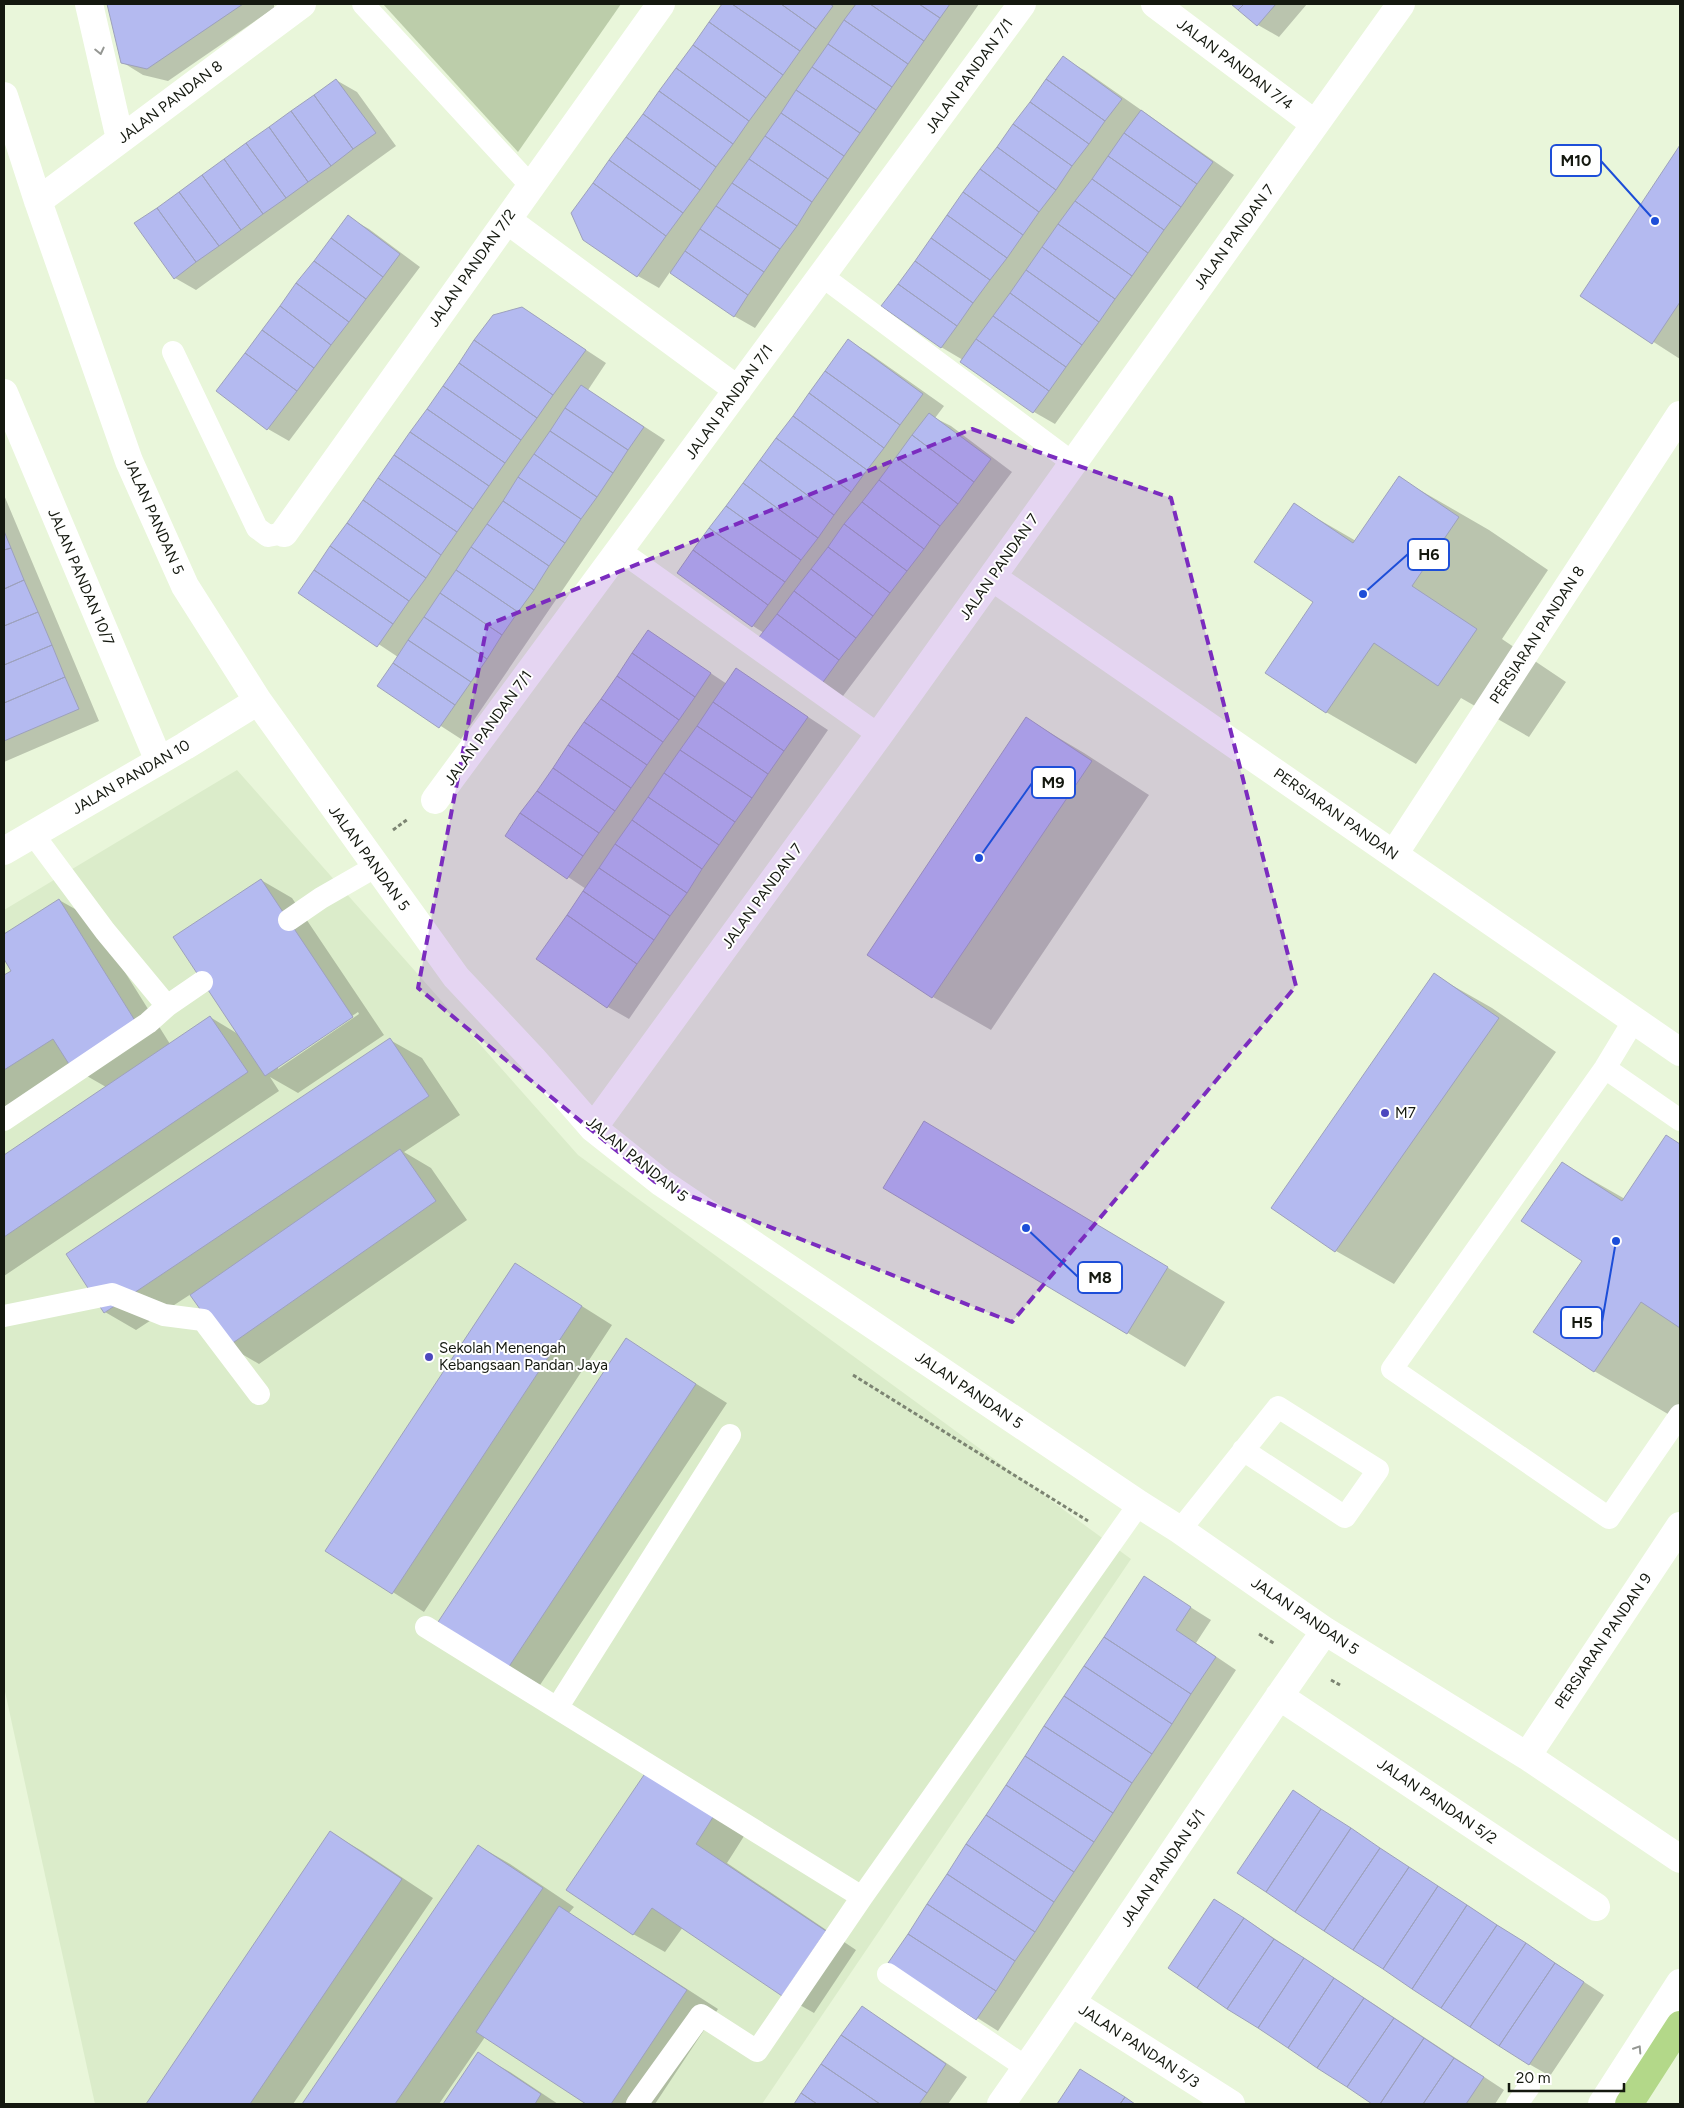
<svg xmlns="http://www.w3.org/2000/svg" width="1684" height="2108" font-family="Figtree,sans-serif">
<rect width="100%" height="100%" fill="#e9f6da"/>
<path fill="#dbecca" d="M237 770 578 1155 1131 1559 762 2104H95L4 1687V910Z"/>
<path fill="#bccdaa" d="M383 4H621L518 152Z"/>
<path fill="#0003" fill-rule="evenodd" d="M109 4H274V8L168 81 143 75 122 62Z
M724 4H979L755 328 734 316 670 272 659 288 638 276 572 213Z
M1233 4H1307L1279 37 1258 25Z
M1063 58 1084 70 1234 175 1055 424 1034 412 963 360 941 347Z
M336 80 357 92 396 146 196 290 175 278Z
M1680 147V359L1582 296Z
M348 217 369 229 420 267 289 441 268 429 218 391Z
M522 308 606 363 588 390 665 440 461 739 379 686 398 657 300 592Z
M849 341 869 353 944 406 935 418 951 426 1012 472 840 700 764 633 753 626Z
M1399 478 1489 530 1548 570 1502 639 1566 682 1529 737 1461 698 1416 764 1326 712 1315 602 1294 505 1356 541Z
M4 495 99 721 4 762Z
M649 632 727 684 737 670 828 730 629 1019 608 1007 586 889 507 836Z
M1027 719 1084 753 1149 795 991 1030 933 997 869 955Z
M261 880 292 898 384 1035 298 1093 270 1077 279 1091 4 1276V1156L106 1087 73 1068 4 1107V977L12 971 4 957V935L59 900 91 918 170 1044 210 1017 238 1034ZM358 1012 359 1014 278 1069V1066Z
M1434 975 1492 1008 1556 1052 1394 1284 1336 1251 1273 1208Z
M390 1040 422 1058 460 1115 404 1152 431 1168 467 1220 259 1364 228 1346 191 1294 136 1330 105 1312Z
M925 1122 1225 1302 1185 1367 885 1188Z
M1667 1137 1680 1145V1421L1594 1371 1583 1260 1562 1163 1625 1199Z
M515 1264 612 1325 424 1612 327 1550Z
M626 1340 727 1403 540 1685 509 1667Z
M1144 1578 1211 1620 1196 1643 1236 1670 998 2031 890 1963Z
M648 1771 746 1833 727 1863 856 1950 814 2013 782 1995 683 1927 665 1952 633 1934Z
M1293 1792 1604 1995 1550 2076 1529 2064Z
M331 1833 362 1851 433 1898 293 2104H148Z
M479 1846 510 1864 574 1907 569 1913 718 2009 655 2104H588L485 2037 439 2104H303Z
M1236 1913 1504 2090 1495 2104H1375L1170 1968Z
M862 2008 883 2020 967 2077 948 2104H796Z
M478 2054 510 2072 558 2104H444Z
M1080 2071 1101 2083 1135 2104H1059Z"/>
<path fill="#b4baf0" stroke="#9da1bc" d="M107 4H243L147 69 121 63Z
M722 4H732L800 51 783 75 709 22Z
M732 4H781L816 29 800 51Z
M781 4H830L833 6 816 29Z
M856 4H870L924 41 908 64 844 20Z
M870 4H919L940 18 924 41Z
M919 4H950L940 18Z
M1231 4H1244L1238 10Z
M1244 4H1276L1257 26 1238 10Z
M844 20 908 64 892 87 828 44Z
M709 22 783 75 766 98 693 45Z
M828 44 892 87 876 110 812 67Z
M693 45 766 98 749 121 676 68Z
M1063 56 1122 99 1105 121 1046 79Z
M812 67 876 110 860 133 796 90Z
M676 68 749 121 733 144 659 91Z
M336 79 376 133 353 149 314 95Z
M1046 79 1105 121 1089 144 1030 102Z
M796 90 860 133 844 156 781 113Z
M659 91 733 144 716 167 643 114Z
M314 95 353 149 331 166 291 111Z
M1030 102 1089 144 1072 166 1013 124Z
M1141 110 1213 162 1197 184 1124 133Z
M291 111 331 166 308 182 269 127Z
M781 113 844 156 828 179 765 136Z
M643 114 716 167 700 190 626 137Z
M1013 124 1072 166 1056 190 997 147Z
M269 127 308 182 286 198 246 143Z
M1124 133 1197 184 1181 207 1108 156Z
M765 136 828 179 812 202 749 159Z
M626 137 700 190 683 213 609 160Z
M246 143 286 198 263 214 224 159Z
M1680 145V302L1652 344 1580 296Z
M997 147 1056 190 1039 212 980 169Z
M1108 156 1181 207 1164 230 1092 179Z
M224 159 263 214 241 230 202 175Z
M749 159 812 202 797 226 732 183Z
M609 160 683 213 666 236 593 183Z
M980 169 1039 212 1023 235 963 192Z
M202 175 241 230 219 246 179 192Z
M1092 179 1164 230 1148 253 1075 201Z
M593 183 666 236 637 277 583 240 571 213Z
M732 183 797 226 780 249 716 206Z
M179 192 219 246 196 262 157 208Z
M963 192 1023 235 1007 258 947 215Z
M1075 201 1148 253 1132 276 1058 224Z
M716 206 780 249 764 272 700 229Z
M157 208 196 262 174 279 134 223Z
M348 215 400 254 383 277 331 238Z
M947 215 1007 258 990 280 931 238Z
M1058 224 1132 276 1115 299 1042 247Z
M700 229 764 272 748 295 685 251Z
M331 238 383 277 366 299 314 261Z
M931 238 990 280 973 303 915 261Z
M1042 247 1115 299 1099 322 1026 270Z
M685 251 748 295 734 317 670 273Z
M314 261 366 299 349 322 296 283Z
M915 261 973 303 957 326 898 284Z
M1026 270 1099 322 1082 345 1010 293Z
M296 283 349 322 331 345 280 306Z
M898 284 957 326 941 348 881 306Z
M1010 293 1082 345 1066 367 993 316Z
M280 306 331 345 314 368 262 330Z
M522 307 586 350 553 395 474 340 493 315Z
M993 316 1066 367 1049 391 976 339Z
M262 330 314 368 297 391 245 353Z
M848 339 923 394 900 425 825 371Z
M976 339 1049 391 1033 413 960 362Z
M474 340 553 395 537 418 459 363Z
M245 353 297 391 267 430 216 391Z
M459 363 537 418 521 440 443 386Z
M825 371 900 425 884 448 809 393Z
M581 385 644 427 628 450 565 408Z
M443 386 521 440 505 463 427 409Z
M809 393 884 448 867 470 793 416Z
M565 408 628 450 613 473 550 431Z
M427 409 505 463 489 486 410 432Z
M929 413 991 459 974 482 912 435Z
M793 416 867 470 851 492 776 438Z
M550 431 613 473 597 497 534 454Z
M410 432 489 486 473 509 394 455Z
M912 435 974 482 958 504 896 457Z
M776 438 851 492 834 515 760 460Z
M534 454 597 497 581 519 518 477Z
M394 455 473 509 457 532 378 478Z
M896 457 958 504 940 526 879 480Z
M760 460 834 515 818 538 743 483Z
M1399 476 1459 517 1412 586 1477 629 1438 686 1374 643 1326 713 1265 673 1313 602 1254 562 1294 503 1353 543Z
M518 477 581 519 565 543 503 501Z
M378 478 457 532 441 555 363 500Z
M879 480 940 526 924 549 862 502Z
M743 483 818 538 801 560 726 506Z
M363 500 441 555 426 578 347 523Z
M503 501 565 543 549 566 487 524Z
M862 502 924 549 907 571 844 524Z
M726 506 801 560 785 582 709 528Z
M347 523 426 578 409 601 330 546Z
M487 524 549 566 534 590 471 547Z
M844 524 907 571 890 593 828 547Z
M709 528 785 582 768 605 693 550Z
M4 531 11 548 4 550Z
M330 546 409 601 393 624 314 570Z
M471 547 534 590 518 612 456 570Z
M828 547 890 593 873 616 811 569Z
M11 548 24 580 4 589V550Z
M693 550 768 605 752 627 677 573Z
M811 569 873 616 856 638 794 591Z
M314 570 393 624 377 647 298 593Z
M456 570 518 612 502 635 440 593Z
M24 580 38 612 4 626V589Z
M794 591 856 638 839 660 777 614Z
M440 593 502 635 487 659 424 617Z
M38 612 52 645 4 665V626Z
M777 614 839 660 818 689 756 641Z
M424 617 487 659 471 682 408 640Z
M648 630 711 673 695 697 632 653Z
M408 640 471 682 455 705 393 663Z
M52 645 65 677 4 703V665Z
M632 653 695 697 679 720 617 676Z
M393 663 455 705 439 728 377 686Z
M736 668 808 717 784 751 713 702Z
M617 676 679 720 663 742 601 699Z
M65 677 79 709 4 741V703Z
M601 699 663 742 647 765 584 722Z
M713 702 784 751 768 774 697 726Z
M1026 717 1092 761 932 998 867 955Z
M584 722 647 765 631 788 568 745Z
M697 726 768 774 752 798 680 750Z
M568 745 631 788 615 811 553 768Z
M680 750 752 798 735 822 664 773Z
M553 768 615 811 599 833 537 791Z
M664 773 735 822 719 845 648 797Z
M537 791 599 833 583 856 520 813Z
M648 797 719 845 702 869 632 820Z
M520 813 583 856 567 879 505 836Z
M632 820 702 869 687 893 615 844Z
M615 844 687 893 670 916 599 868Z
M599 868 670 916 654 940 583 891Z
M261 879 353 1017 265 1076 173 937Z
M583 891 654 940 637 964 567 915Z
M59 899 139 1027 72 1069 53 1039 4 1070V975L11 971 4 959V934Z
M567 915 637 964 607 1008 536 959Z
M1434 973 1499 1018 1335 1252 1271 1208Z
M210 1016 248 1072 4 1237V1155Z
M390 1038 429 1096 104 1313 66 1254Z
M924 1121 1168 1267 1127 1334 883 1188Z
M1666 1135 1680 1144V1328L1641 1302 1594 1372 1533 1332 1582 1261 1521 1221 1562 1162 1622 1201Z
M400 1149 436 1201 227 1347 190 1295Z
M515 1263 582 1306 392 1594 325 1551Z
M626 1338 696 1384 508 1668 438 1622Z
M1144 1576 1191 1607 1176 1630 1216 1657 1191 1694 1104 1637Z
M1104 1637 1191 1694 1172 1724 1084 1666Z
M1084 1666 1172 1724 1152 1754 1064 1696Z
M1064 1696 1152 1754 1132 1783 1044 1726Z
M1044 1726 1132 1783 1113 1813 1025 1756Z
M1025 1756 1113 1813 1094 1842 1006 1785Z
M648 1769 715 1814 696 1844 826 1931 782 1996 652 1908 633 1935 566 1890Z
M1006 1785 1094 1842 1074 1872 986 1815Z
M1293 1790 1321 1809 1266 1892 1237 1873Z
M1321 1809 1351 1828 1295 1912 1266 1892Z
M986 1815 1074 1872 1054 1902 966 1844Z
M1351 1828 1380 1848 1324 1931 1295 1912Z
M330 1831 402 1879 250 2104H146Z
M966 1844 1054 1902 1035 1932 947 1874Z
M478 1845 543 1888 395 2104H302Z
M1380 1848 1409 1867 1353 1950 1324 1931Z
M1409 1867 1438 1886 1383 1969 1353 1950Z
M947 1874 1035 1932 1015 1961 927 1904Z
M1438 1886 1467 1905 1412 1989 1383 1969Z
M1214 1899 1244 1918 1197 1988 1168 1968Z
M927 1904 1015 1961 996 1991 908 1934Z
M1467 1905 1497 1925 1441 2008 1412 1989Z
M559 1906 687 1990 611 2104H586L476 2032Z
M1244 1918 1274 1939 1227 2009 1197 1988Z
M1497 1925 1526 1943 1470 2027 1441 2008Z
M908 1934 996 1991 976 2020 888 1963Z
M1274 1939 1304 1958 1258 2028 1227 2009Z
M1526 1943 1555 1963 1499 2046 1470 2027Z
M1304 1958 1334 1978 1288 2048 1258 2028Z
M1555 1963 1584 1982 1529 2065 1499 2046Z
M1334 1978 1364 1998 1317 2068 1288 2048Z
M1364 1998 1394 2018 1347 2087 1317 2068Z
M862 2006 946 2064 927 2093 841 2035Z
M1394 2018 1424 2038 1380 2104H1372L1347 2087Z
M841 2035 927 2093 919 2104H880L821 2064Z
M1424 2038 1454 2058 1423 2104H1380Z
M478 2052 541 2094 535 2104H443Z
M1454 2058 1484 2077 1466 2104H1423Z
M821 2064 880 2104H817L801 2093Z
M1080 2069 1125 2097 1120 2104H1057Z
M801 2093 817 2104H794Z
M1125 2097 1135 2104H1120Z"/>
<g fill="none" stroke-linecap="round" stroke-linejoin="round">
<path stroke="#7c8472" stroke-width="3" stroke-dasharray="4 2.5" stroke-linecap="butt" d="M393 830 408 819
M853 1375 1088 1521
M1259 1634 1275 1644
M1331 1680 1340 1685"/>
<path stroke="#fff" stroke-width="22" d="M363 4 531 186
M822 276 1073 463
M173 352 257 528 268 536 284 533
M619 550 879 735
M33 834 105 931 167 1006 202 982
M289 920 321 898 375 867
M1634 1020 1605 1068 1392 1369 1609 1518 1680 1415
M1605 1068 1680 1120
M4 1120 148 1023 167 1006
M4 1316 112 1294 164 1315 203 1320 259 1394
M1180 1530 1278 1407 1378 1470 1345 1517 1243 1450
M426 1627 862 1897
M557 1708 730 1435
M888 1974 1027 2068
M637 2104 701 2015 757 2051 862 1897 1139 1504
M1517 2104 1529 2087"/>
<path stroke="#fff" stroke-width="28" d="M89 4 120 139
M1155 4 1315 124
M4 96 38 201 129 461 185 586 258 701 456 977 532 1058 593 1128 662 1183 1139 1504 1180 1530 1325 1631 1527 1756 1680 1859
M38 201 302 4
M507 220 738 390
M4 393 159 761
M284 533 661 4
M992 577 1680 1052
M435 800 1022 4
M4 851 185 746 258 701
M1394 854 1680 415
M593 1128 879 735 1401 4
M1279 1696 1596 1907
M1527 1756 1680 1526
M1072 2003 1231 2104
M1001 2104C1111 1948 1214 1787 1325 1631"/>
<path stroke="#fff" stroke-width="28" d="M1602 2104 1680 1983"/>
<path stroke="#b3d889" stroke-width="28" d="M1629 2104 1680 2025"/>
</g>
<defs><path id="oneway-chevron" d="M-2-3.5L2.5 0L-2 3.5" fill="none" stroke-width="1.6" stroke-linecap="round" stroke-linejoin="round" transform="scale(1.25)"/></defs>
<g stroke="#959793">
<use href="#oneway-chevron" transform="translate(100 51) rotate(77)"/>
<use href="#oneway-chevron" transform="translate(1638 2049) rotate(-57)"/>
</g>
<path fill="#7b2cbf" fill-opacity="0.2" stroke="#7b2cbf" stroke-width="4" stroke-dasharray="10 6" stroke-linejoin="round" d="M972 429 1171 498 1296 986 1012 1322 655 1182 418 988 487 625Z"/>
<g fill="#4c47be" stroke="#fff" stroke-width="2">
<circle cx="1385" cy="1113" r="5"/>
<circle cx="429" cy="1357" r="5"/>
</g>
<g text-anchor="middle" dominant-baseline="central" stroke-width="4" stroke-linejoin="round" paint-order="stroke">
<g font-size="15" fill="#14180f" stroke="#fff">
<text transform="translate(1235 64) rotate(37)">JALAN PANDAN 7/4</text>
<text transform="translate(969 76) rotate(-54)">JALAN PANDAN 7/1</text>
<text transform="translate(170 102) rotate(-37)">JALAN PANDAN 8</text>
<text transform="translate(1234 237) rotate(-54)">JALAN PANDAN 7</text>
<text transform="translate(472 268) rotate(-55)">JALAN PANDAN 7/2</text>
<text transform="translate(729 402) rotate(-54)">JALAN PANDAN 7/1</text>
<text transform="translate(154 516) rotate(66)">JALAN PANDAN 5</text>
<text transform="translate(999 567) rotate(-55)">JALAN PANDAN 7</text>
<text transform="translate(81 577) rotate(67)">JALAN PANDAN 10/7</text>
<text transform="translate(1537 635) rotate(-57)">PERSIARAN PANDAN 8</text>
<text transform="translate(488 728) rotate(-54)">JALAN PANDAN 7/1</text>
<text transform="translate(131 777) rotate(-30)">JALAN PANDAN 10</text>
<text transform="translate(1336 814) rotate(35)">PERSIARAN PANDAN</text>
<text transform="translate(369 858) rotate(54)">JALAN PANDAN 5</text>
<text transform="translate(762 896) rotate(-54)">JALAN PANDAN 7</text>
<text transform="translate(637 1159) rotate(39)">JALAN PANDAN 5</text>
<text transform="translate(969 1390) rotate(34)">JALAN PANDAN 5</text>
<text transform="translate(1305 1616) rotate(34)">JALAN PANDAN 5</text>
<text transform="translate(1603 1641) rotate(-56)">PERSIARAN PANDAN 9</text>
<text transform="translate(1437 1801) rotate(34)">JALAN PANDAN 5/2</text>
<text transform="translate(1163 1868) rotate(-56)">JALAN PANDAN 5/1</text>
<text transform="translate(1139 2046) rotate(33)">JALAN PANDAN 5/3</text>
</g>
<g font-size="15" fill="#14180f" stroke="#fff" text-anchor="start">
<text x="1395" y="1113">M7</text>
<text x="439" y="1348">Sekolah Menengah<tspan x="439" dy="17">Kebangsaan Pandan Jaya</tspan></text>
</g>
</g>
<path fill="none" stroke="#1d4ed8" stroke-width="2" d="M1655 221L1601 161M1363 594L1408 554M979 858L1032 783M1026 1228L1078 1277M1616 1241L1602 1322"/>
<g fill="#1d4ed8" stroke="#fff" stroke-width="2">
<circle cx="1655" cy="221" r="5"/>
<circle cx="1363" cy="594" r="5"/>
<circle cx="979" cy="858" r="5"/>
<circle cx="1026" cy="1228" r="5"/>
<circle cx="1616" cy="1241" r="5"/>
</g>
<g fill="#fff" stroke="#1d4ed8" stroke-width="2">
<rect x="1551" y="145" width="50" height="31" rx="5"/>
<rect x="1408" y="539" width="41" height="31" rx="5"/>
<rect x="1032" y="767" width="43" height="31" rx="5"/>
<rect x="1078" y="1262" width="44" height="31" rx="5"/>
<rect x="1561" y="1307" width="41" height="31" rx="5"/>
</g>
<g font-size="16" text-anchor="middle" font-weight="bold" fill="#14180f">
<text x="1576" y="166">M10</text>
<text x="1429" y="560">H6</text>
<text x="1053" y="788">M9</text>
<text x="1100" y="1283">M8</text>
<text x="1582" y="1328">H5</text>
</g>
<rect width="1684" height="2108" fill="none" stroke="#14180f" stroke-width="10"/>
<path d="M1509 2083v8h115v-8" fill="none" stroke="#14180f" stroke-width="2.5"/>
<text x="1516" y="2083" font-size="15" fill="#14180f" stroke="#ffffff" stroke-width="4" paint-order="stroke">20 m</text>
</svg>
